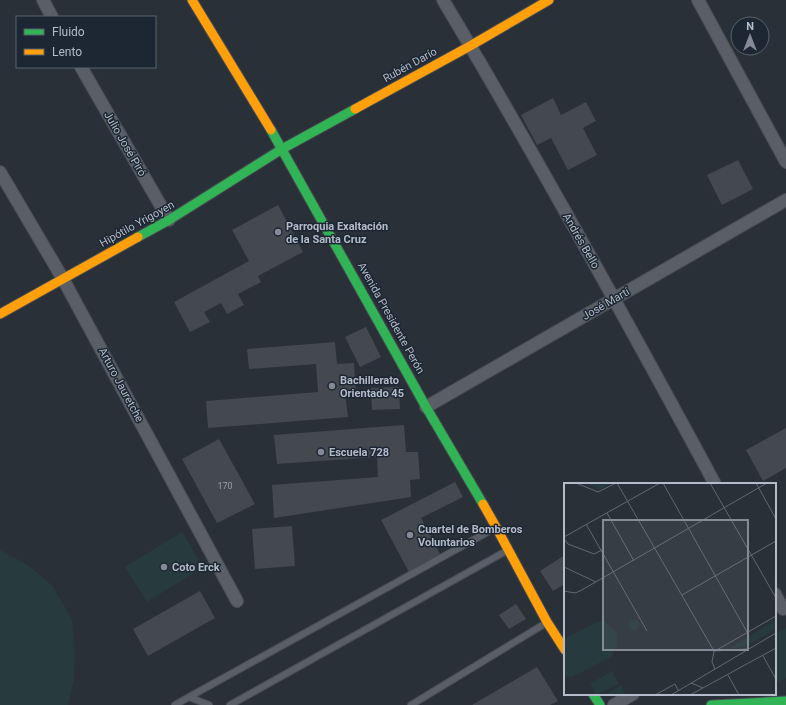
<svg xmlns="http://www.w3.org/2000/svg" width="786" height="705" font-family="Roboto,sans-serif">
<rect width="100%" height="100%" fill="#2a3038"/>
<path fill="#273a3e" d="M182 532 203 567 147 602 125 567Z
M0 550 26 564 53 586 72 620 75 649 74 679 68 705H0Z
M786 628V678L775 684V634Z"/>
<path fill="#444950" d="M553 98 561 115 586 102 596 121 583 128 597 155 568 170 551 138 537 145 521 115Z
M738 160 753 189 722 205 707 175Z
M278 205 303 252 258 276 261 282 238 294 244 305 227 314 221 303 204 312 210 322 190 332 174 302 249 261 232 230Z
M366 327 381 357 360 367 345 337Z
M335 342 337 364 354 363 356 393 345 394 348 417 208 428 206 401 318 392 316 364 249 369 247 349Z
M399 387 400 409 372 410 371 388Z
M404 425 406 452H418L420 479 410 480 411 497 274 518 272 485 378 477 377 457 277 464 274 435Z
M786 428V468L763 481 746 450Z
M219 439 255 504 217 523 182 459Z
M455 482 463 497 421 518 442 558 410 574 381 520Z
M292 526 295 566 255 569 252 529Z
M565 555V584L553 591 540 571Z
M200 591 215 618 148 656 133 629Z
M516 604 526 619 509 629 499 615Z
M537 667 558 701 550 705H472Z"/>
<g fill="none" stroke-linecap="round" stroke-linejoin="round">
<defs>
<path id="lane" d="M175 705 189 697
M209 705 189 697 495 528
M230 705 508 550
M411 705 546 623"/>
<path id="street" d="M43 0 52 17
M443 0C538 159 627 321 715 484
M698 0 786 162
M81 67 169 220
M0 172 63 279 237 601
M426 407 786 200
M775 594 783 609
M614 705 633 694"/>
<path id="fast" d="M271 130 426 407 483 504
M138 237 169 220 282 149 355 109
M593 694 600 705
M711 705 786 701"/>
<path id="slow" d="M192 0 271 130
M355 109 470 46 549 0
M0 314 138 237
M483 504 496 527 547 622 565 650"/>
</defs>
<use href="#lane" stroke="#484c53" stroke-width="8"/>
<use href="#street" stroke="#484c53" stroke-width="14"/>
<use href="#fast" stroke="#484c53" stroke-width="11"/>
<use href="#slow" stroke="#484c53" stroke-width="11"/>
<use href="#lane" stroke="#5a5e66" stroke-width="6"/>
<use href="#street" stroke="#5a5e66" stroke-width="12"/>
<use href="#fast" stroke="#30b455" stroke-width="9"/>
<use href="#slow" stroke="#ff9f0a" stroke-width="9"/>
</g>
<g fill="#848b96" stroke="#1d2633" stroke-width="1.5">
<circle cx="278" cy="232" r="4"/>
<circle cx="332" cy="386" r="4"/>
<circle cx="321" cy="452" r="4"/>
<circle cx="410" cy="535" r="4"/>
<circle cx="164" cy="567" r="4"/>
</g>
<g text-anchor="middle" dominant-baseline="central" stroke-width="3" stroke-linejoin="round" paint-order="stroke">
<g font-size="9" fill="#989fab">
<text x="225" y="486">170</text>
</g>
<g font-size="11" fill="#b4bcc9" stroke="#1d2633">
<text transform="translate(410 65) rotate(-29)">Rubén Darío</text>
<text transform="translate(125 144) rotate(60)">Julio José Piró</text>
<text transform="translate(137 224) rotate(-29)">Hipótilo Yrigoyen</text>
<text transform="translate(581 241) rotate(60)">Andrés Bello</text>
<text transform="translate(606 304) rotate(-30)">José Martí</text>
<text transform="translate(391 318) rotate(61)">Avenida Presidente Perón</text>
<text transform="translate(121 385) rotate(62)">Arturo Jauretche</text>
</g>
<g font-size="11" font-weight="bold" fill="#b4bcc9" stroke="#1d2633" text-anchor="start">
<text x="286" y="226">Parroquia Exaltación<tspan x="286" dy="13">de la Santa Cruz</tspan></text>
<text x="340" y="380">Bachillerato<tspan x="340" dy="13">Orientado 45</tspan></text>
<text x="329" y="452">Escuela 728</text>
<text x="418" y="529">Cuartel de Bomberos<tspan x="418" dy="13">Voluntarios</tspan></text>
<text x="172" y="567">Coto Erck</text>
</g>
</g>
<g transform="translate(564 483)">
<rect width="212" height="212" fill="#2a3038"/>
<path d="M21 0H46L36 7ZM64.5 142a5.5 5.5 0 1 1 11 0a5.5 5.5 0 1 1-11 0ZM212 137V146L181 164 166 165ZM39 138 49 145 53 151V162L47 174 8 194 0 193V156L33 139ZM48 188 55 201 32 212 26 201ZM57 202 62 212H41Z" fill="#273a3e"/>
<path fill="none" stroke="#616872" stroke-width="1" d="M12 0 34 9 52 0M53 0 150 168 148 179 151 186M99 0 183 149M146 0 212 115M192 0 212 36M43 30 70 78M22 41 83 148M0 54 96 0M0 56 4 61 30 71 38 67M0 84 32 99M0 108 11 110 16 108 203 0M118 112 212 58M150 168 183 166M151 168 212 133M199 173 212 196M164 192 175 212M127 200 139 205M91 212 111 201 114 207M107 212 212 150M126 212 212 165"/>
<path fill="#848b96" fill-opacity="0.15" stroke="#848b96" stroke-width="2" d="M39 37H184V167H39Z"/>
<rect width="212" height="212" fill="none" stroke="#b4bcc9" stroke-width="2"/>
</g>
<rect x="16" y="16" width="140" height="52" fill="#1d2633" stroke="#59626f"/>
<rect x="24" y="29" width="20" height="6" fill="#30b455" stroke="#59626f"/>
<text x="52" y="36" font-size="12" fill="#b4bcc9">Fluido</text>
<rect x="24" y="49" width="20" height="6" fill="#ff9f0a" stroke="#59626f"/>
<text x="52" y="56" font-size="12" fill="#b4bcc9">Lento</text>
<g transform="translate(750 36)"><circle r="19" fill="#1d2633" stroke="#59626f"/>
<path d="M0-3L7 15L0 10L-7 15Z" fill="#848b96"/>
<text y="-6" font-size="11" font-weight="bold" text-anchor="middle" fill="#b4bcc9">N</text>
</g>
</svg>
